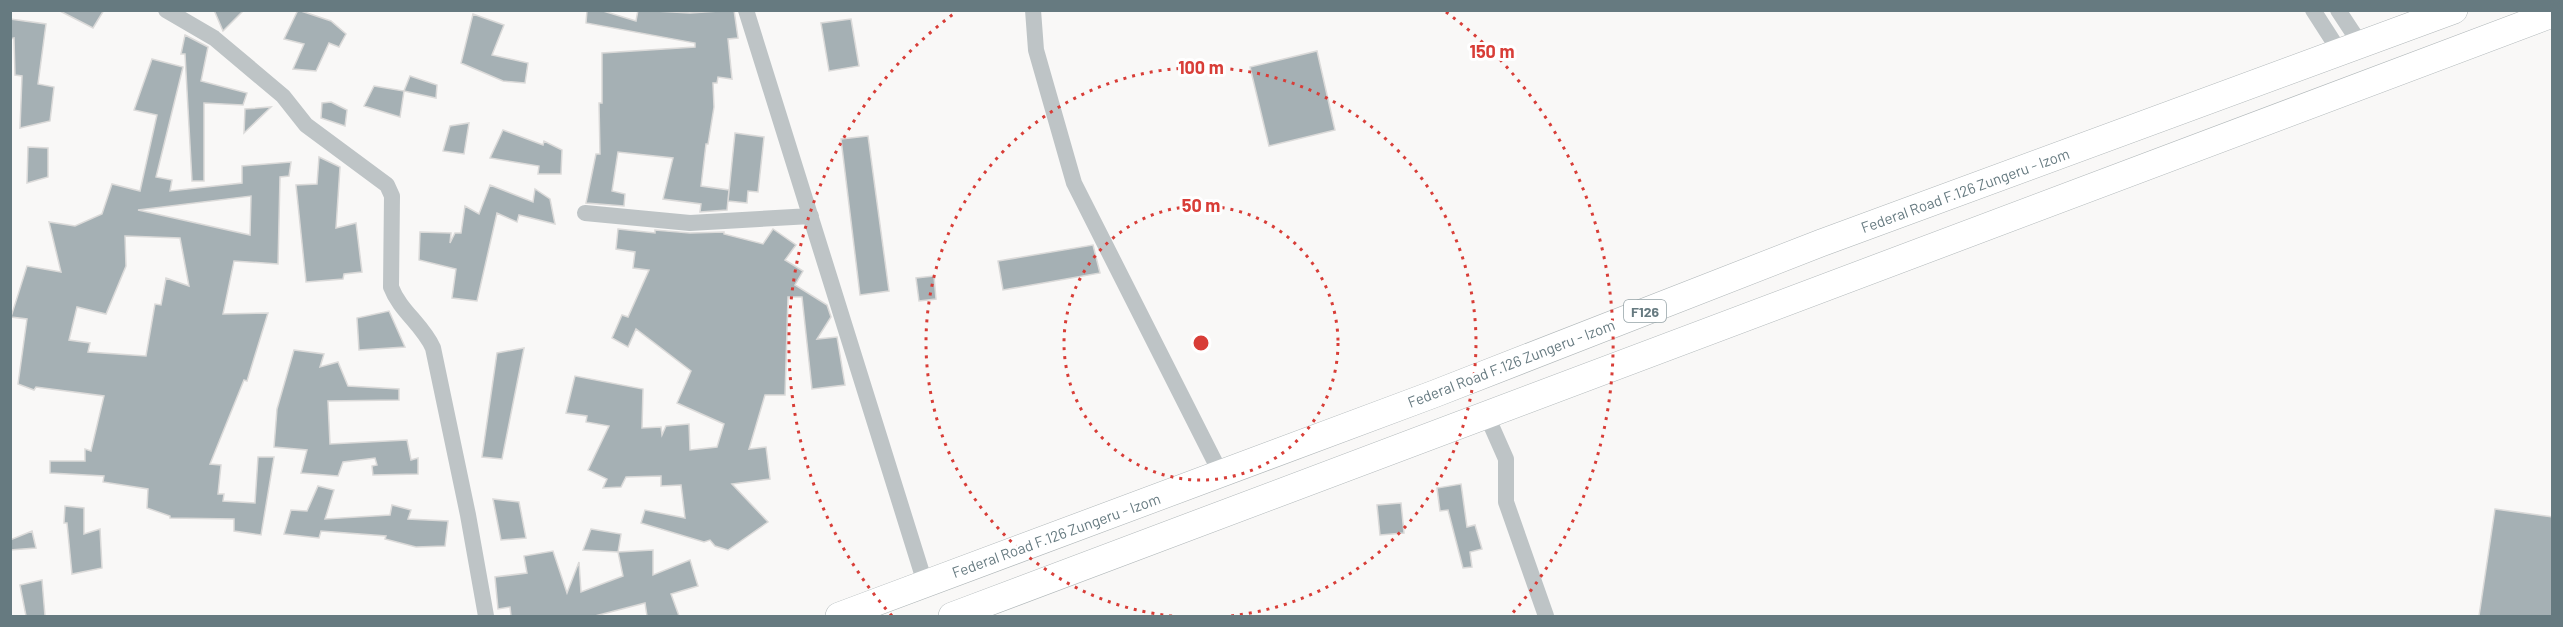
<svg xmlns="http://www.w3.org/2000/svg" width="2563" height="627" font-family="Barlow,sans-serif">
<rect width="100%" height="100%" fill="#f9f8f7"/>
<path fill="#a5b0b4" stroke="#dbdad9" stroke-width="1.5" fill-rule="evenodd" d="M58 10H104L93 28Z
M214 10H244L223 31Z
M298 10 331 21 346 34 339 47 329 43 316 71 293 69 304 44 284 39Z
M587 10H600L636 21 638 10 690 13 734 10 738 38 728 39 732 79 718 77 717 83H713L714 107 708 144H706L701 186 729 190 727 210 700 212 701 204 663 199 673 158 618 152 612 191 625 194 624 206 586 203 596 154H600L599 103H602V53L695 47V43L586 23Z
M473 14 504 25 492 55 528 63 525 83 503 81 461 63Z
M10 19 46 24 38 84 54 87 50 121 20 128 22 76 15 75 14 38 10 39Z
M851 19 859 66 829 71 821 23Z
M185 35 208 47 201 81 247 93 243 105 204 103V181H192L185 54H181Z
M1317 51 1335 130 1269 146 1250 67Z
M152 59 183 67 156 177 172 180 170 191 242 183V166L291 162 289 176 280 177 278 264 234 261 223 314 268 313 247 381 244 380 210 464 221 465 218 494H224L223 501 255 503 258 457H274L261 535 234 531V519L170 518V516L147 508 148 489 103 482 104 476 50 473V461H85V449L91 451 104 396 36 387 34 390 18 384 27 319 11 317 27 266 61 272 49 222 75 226 102 214 112 184 140 191 157 115 134 110ZM251 196 250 235 138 210ZM125 236 180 238 189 286 166 278 161 305 155 304 146 356 88 352 90 343 69 340 77 307 106 314 126 266Z
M410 76 437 85 436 98 404 91Z
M374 86 404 91 400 117 364 106Z
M331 102 347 110 345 126 321 118 322 103Z
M271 107 244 133 245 109Z
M469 123 464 154 443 151 450 126Z
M503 130 543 145 544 141 562 150 561 174H538L539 166 490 158Z
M735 133 764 137 758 192 748 191 747 203 728 201Z
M868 136 889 291 860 295 841 139Z
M28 147 48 148V177L27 183Z
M319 157 340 167 336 228 356 223 362 272 344 274 343 279 306 282 296 185 317 184Z
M490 185 533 202 535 189 550 199 555 224 519 215 517 222 497 213 477 301 452 298 456 269 419 260 420 232 451 233 450 243 455 233H461L465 206 479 214Z
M618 229 655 233V230L690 233 724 232V234L763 244 773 229 796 245 785 260 803 271 795 285 827 305 831 317 817 339 837 337 845 385 812 389 802 297H788L785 395H765L749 449 766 447 770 479 732 484 768 522 728 550 715 546 710 540 704 542 641 523 645 510 685 518 681 485 661 486V476L626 477 621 487 603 488 607 479 588 470 609 426 586 422 587 416 566 413 575 376 643 389 642 428 661 427 662 435 666 426 689 424 690 450 717 447 724 424 677 403 691 371 636 329 628 347 612 338 622 315 628 317 649 270 633 268 635 252 616 249Z
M1093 245 1100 273 1003 290 998 261Z
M934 276 936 299 919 301 916 278Z
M389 311 405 347 359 350 357 318Z
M524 348 502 459 482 457 497 353Z
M294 350 324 354 320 367 338 362 348 386 399 389V400L328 401 330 444 407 440 411 460 418 458V474L373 475 372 466 377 465 375 458 343 462 338 476 301 473 307 450 274 447 277 409Z
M1461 484 1467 527 1475 525 1482 549 1470 552 1472 567 1463 568 1448 510 1440 511 1437 488Z
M318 486 334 490 325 519 390 515 392 505 411 510 408 519 448 521 445 546 416 547 385 539 386 536 321 531 319 538 284 534 291 510 307 511Z
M493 499 519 502 526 538 501 540Z
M1401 503 1404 533 1380 535 1377 505Z
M65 506 84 508V534L100 529 102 568 72 574 67 523H64Z
M2495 509 2553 517V616H2479Z
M591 529 621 534 618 552 583 550Z
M32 531 36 548 10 550V540Z
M653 550V575L690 560 698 586 671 594 679 616H647L645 603 595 616H511L510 607 498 609 495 577 527 573 524 556 553 551 567 593 579 562 581 592 623 576 618 552Z
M42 580 45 616H26L20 585Z"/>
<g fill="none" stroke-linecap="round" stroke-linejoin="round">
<defs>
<path id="primary" d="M839 616 1434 394 1821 243 2454 10
M952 616 2552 14"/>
</defs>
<use href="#primary" stroke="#b0b7b9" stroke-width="28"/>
<path stroke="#bec4c6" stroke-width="16" d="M166 10 214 38 283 96 306 125 387 185 392 196 391 287C400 311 423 325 433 348L468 515 486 616
M746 10 925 583
M1033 10 1036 50 1074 183 1221 474
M2313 10 2340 52
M2338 10 2361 45
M585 213 690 223 811 216
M1487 416 1506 459V502L1546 616"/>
<use href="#primary" stroke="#fff" stroke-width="27"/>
</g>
<g fill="none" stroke="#d83d37" stroke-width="3" stroke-dasharray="3 6">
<circle cx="1201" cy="343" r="137"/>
<path d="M1172 616A275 275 0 1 1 1230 616"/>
<path d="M892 616A412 412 0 0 1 956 12M1446 12A412 412 0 0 1 1510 616"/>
</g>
<g text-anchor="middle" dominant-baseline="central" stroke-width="6" stroke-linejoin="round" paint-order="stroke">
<rect fill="#fff" stroke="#94a2a6" stroke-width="1.5" x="1624" y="300" width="42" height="22" rx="4.5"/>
<g font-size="14" font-weight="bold" fill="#667a80">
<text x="1645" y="311">F126</text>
</g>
<g font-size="15" fill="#667a80" stroke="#fff">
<text transform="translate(1965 190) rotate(-20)">Federal Road F.126 Zungeru - Izom</text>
<text transform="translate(1511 363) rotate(-21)">Federal Road F.126 Zungeru - Izom</text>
<text transform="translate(1056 535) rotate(-20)">Federal Road F.126 Zungeru - Izom</text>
</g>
</g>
<circle cx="1201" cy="343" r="9" fill="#d83d37" stroke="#fff" stroke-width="3"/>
<g font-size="18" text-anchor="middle" font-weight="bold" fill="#d83d37" stroke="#fff" stroke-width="6" stroke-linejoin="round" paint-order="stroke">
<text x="1492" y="58">150 m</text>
<text x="1201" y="74">100 m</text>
<text x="1201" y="212">50 m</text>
</g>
<rect width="2563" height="627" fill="none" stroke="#667a80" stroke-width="24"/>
</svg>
